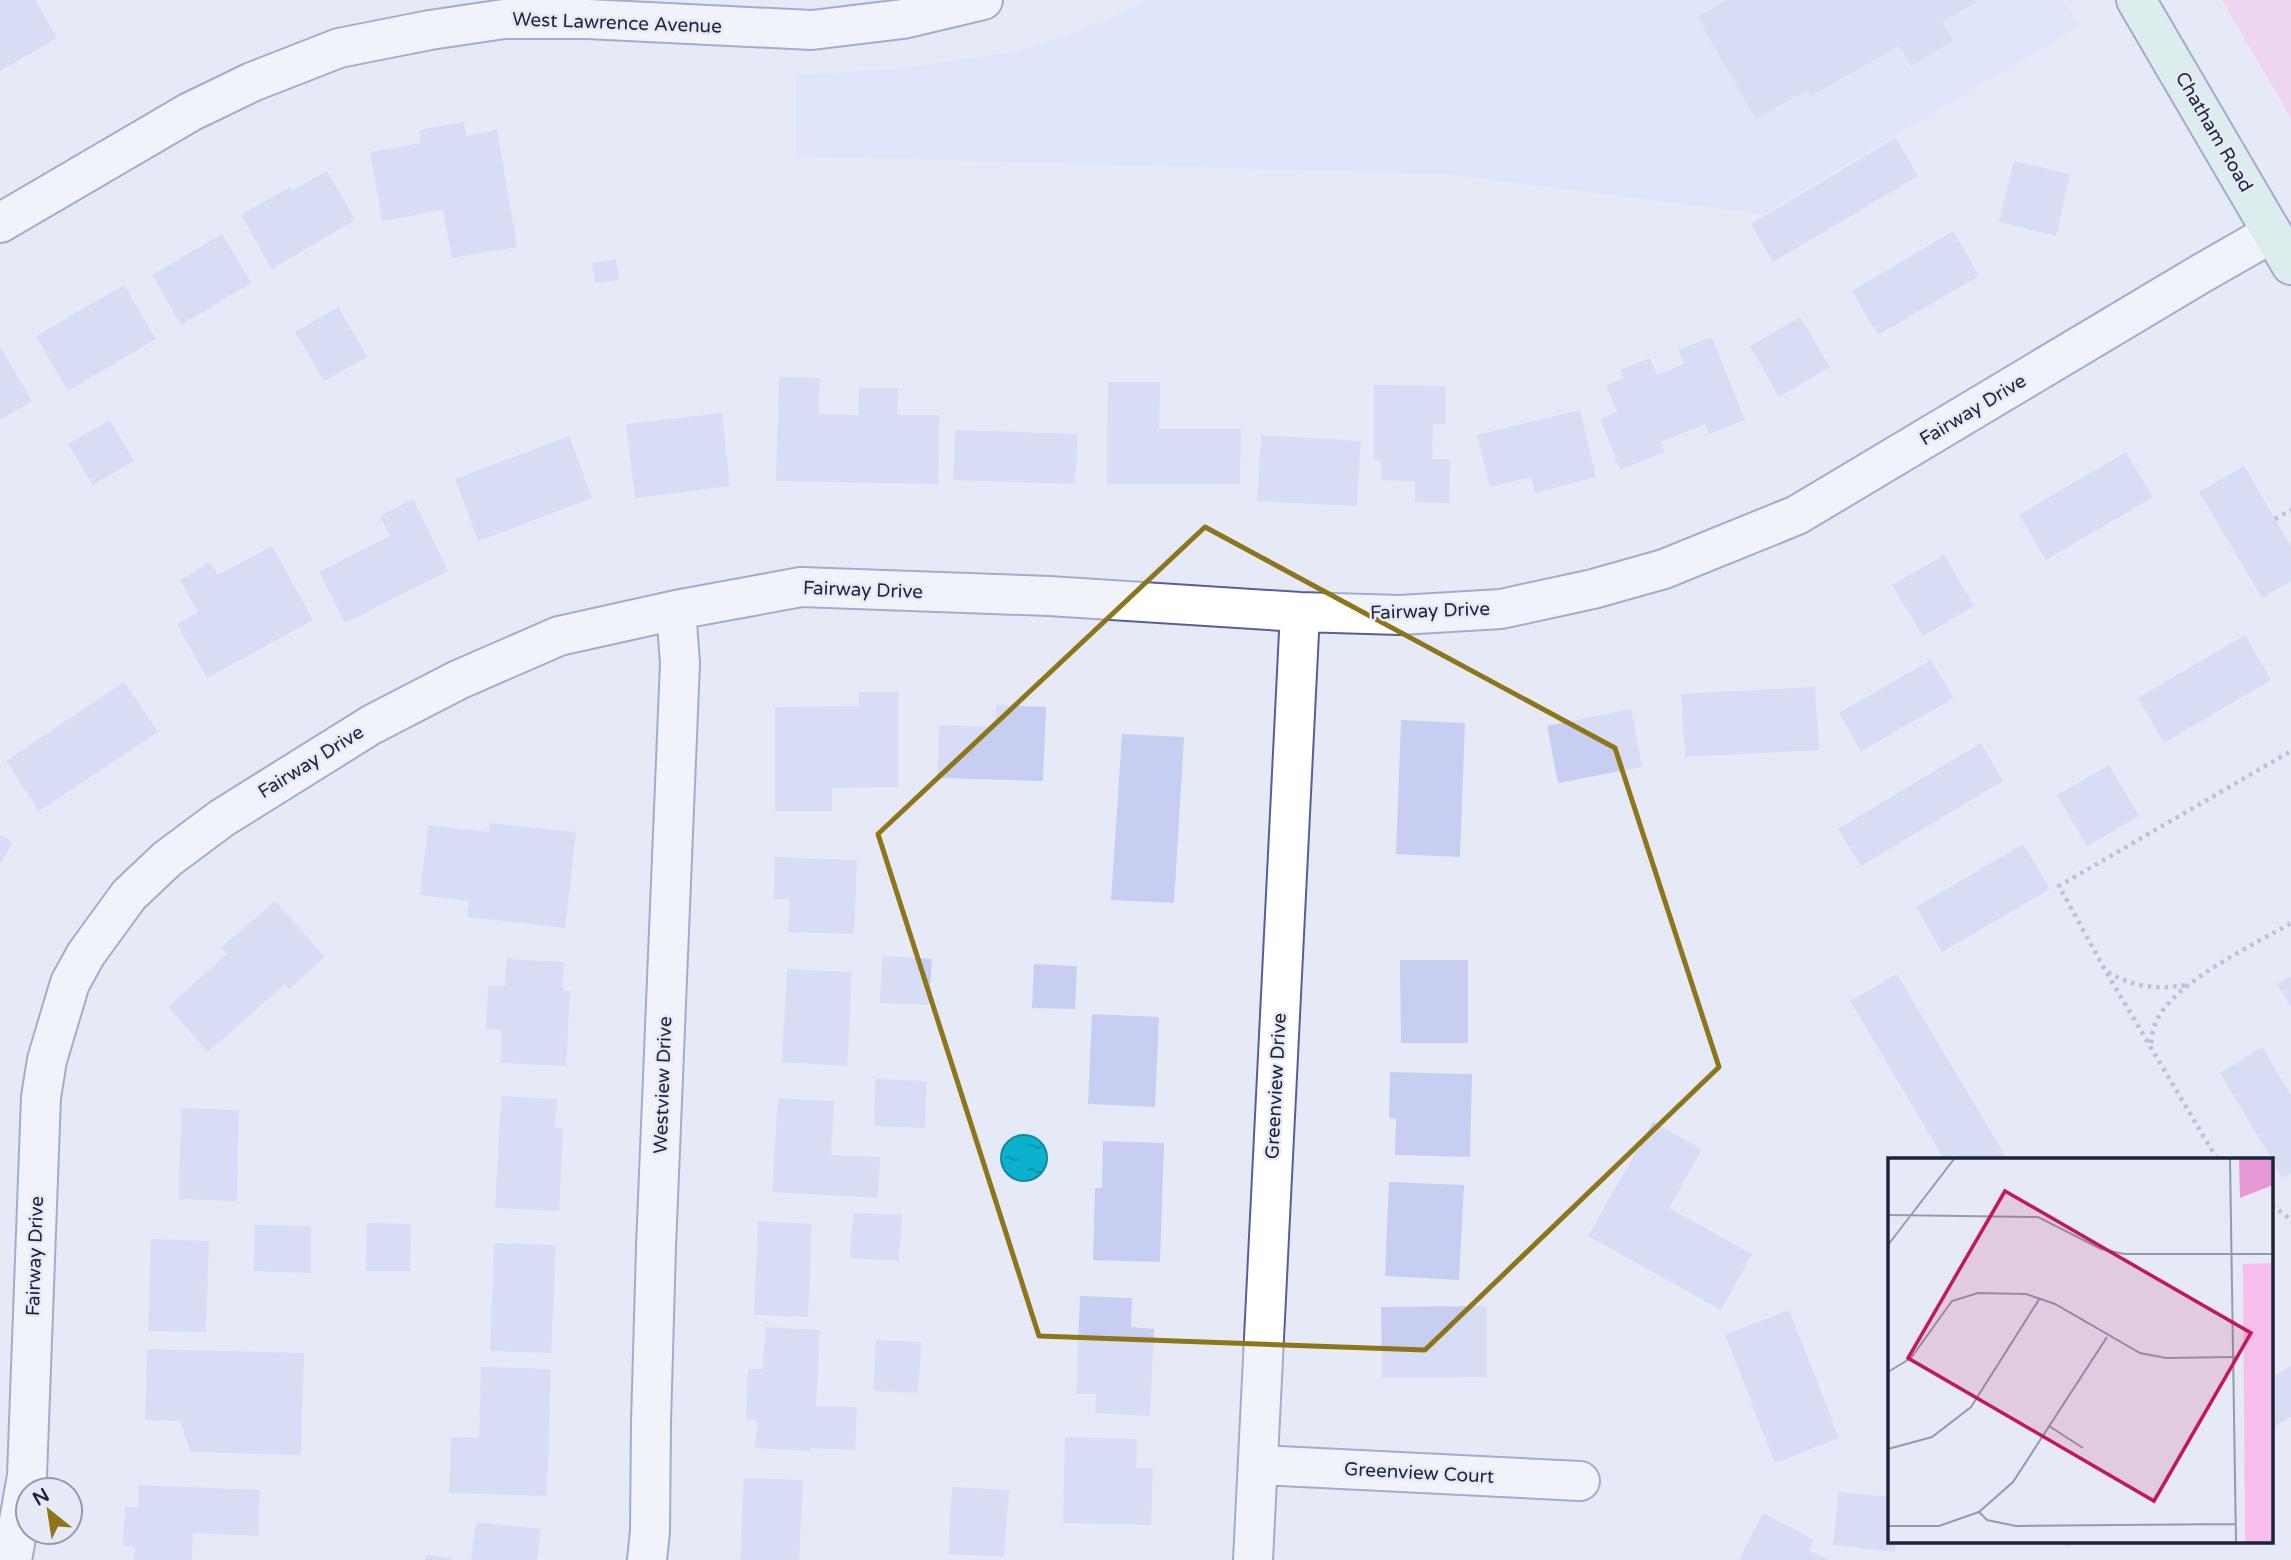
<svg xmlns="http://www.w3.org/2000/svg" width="2291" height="1560" font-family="'Varela Round',sans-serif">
<defs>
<pattern id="water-ripples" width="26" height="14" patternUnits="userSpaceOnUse" patternTransform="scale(1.75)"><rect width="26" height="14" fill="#0bb2ce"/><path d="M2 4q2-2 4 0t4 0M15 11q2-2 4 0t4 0" fill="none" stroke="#0b90a8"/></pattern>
</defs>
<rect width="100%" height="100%" fill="#e6eaf7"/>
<path fill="#d8e0fd" d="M1146 0H2063L2079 26 1763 214 1448 174 796 156V75L898 69 1018 51 1106 21Z"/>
<path fill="#f8beeb" d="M2222 0H2291V118Z"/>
<path fill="url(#water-ripples)" stroke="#1187a2" stroke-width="2" d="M1001 1158a23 23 0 1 1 46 0a23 23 0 1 1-46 0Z"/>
<path fill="#c6cff1" d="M0 0H35L57 38 0 71Z
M1727 0H1980L1942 22 1953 41 1911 66 1899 46 1811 96 1807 90 1756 119 1697 17Z
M464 122 466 136 497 130 517 247 452 258 443 210 382 221 370 152 421 143 419 130Z
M1896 138 1918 176 1773 262 1751 224Z
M2014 161 2070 174 2056 236 1999 222Z
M327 171 355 220 272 269 241 215 290 187 292 191Z
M1953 231 1979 276 1878 335 1852 291Z
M222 234 251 283 181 325 152 275Z
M616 259 619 280 595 283 592 263Z
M124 285 156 339 68 391 36 336Z
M338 307 367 357 324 381 295 332Z
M1800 317 1830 367 1779 397 1750 346Z
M1712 337 1745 420 1709 434 1705 424 1661 442 1664 452 1620 470 1600 419 1617 412 1606 385 1623 379 1620 370 1650 358 1657 375 1684 364 1678 350Z
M0 347 32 401 0 420Z
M779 377 820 378 819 414 858 415 859 388H898L897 415H940L938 484 776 481Z
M1108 382H1160L1159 429H1241L1240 484H1107Z
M1374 385 1446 386V424H1433L1432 459H1450L1449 503 1415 502V481L1381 480V461H1374Z
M1580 410 1596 477 1535 493 1531 477 1490 487 1477 435Z
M722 413 730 486 635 498 626 424Z
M110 420 134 461 93 485 68 444Z
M955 430 1078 434 1075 484 953 480Z
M1261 435 1361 441 1357 506 1257 501Z
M569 436 592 498 478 541 455 479Z
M2126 452 2153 497 2046 560 2019 515Z
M2244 466 2291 546V581L2262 598 2199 492Z
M413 499 448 571 345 623 319 572 390 536 380 516Z
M272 546 313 620 207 678 177 624 198 612 180 580 210 562 218 575Z
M1944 555 1974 606 1923 636 1892 585Z
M2245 635 2271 680 2164 743 2138 698Z
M1931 660 1954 698 1861 751 1839 713Z
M124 682 158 732 39 811 6 761Z
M1815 687 1819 750 1685 757 1681 694Z
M858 692H898V787L832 788V811H775V707L859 706Z
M996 705 1046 707 1043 781 937 778 939 725 995 727Z
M1631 709 1642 767 1558 783 1547 726Z
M1401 720 1465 723 1460 857 1396 854Z
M1122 734 1184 737 1174 903 1111 900Z
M1981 743 2003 781 1861 866 1838 829Z
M2109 765 2139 816 2087 846 2057 795Z
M489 823 576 832 565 928 467 917 469 901 420 895 428 825 489 832Z
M0 835 13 842 0 864Z
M2023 844 2050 889 1942 952 1916 907Z
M775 857 857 860 854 934 788 932 789 899H774Z
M275 901 325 957 289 989 285 984 208 1052 168 1007 227 954 221 948Z
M882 956 932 959 929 1005 880 1003Z
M506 959 564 962 563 991H570L566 1066 500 1063 502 1030 486 1029 488 986H505Z
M1400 960H1468V1043H1401Z
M1034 964 1077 966 1075 1009 1032 1008Z
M787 969 852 972 847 1066 782 1062Z
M1897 974 2007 1159H1944L1850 1001Z
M2291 976V1007L2277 984Z
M1092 1014 1159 1017 1155 1107 1088 1104Z
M2262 1047 2291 1095V1173L2283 1178 2220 1073Z
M1390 1072 1472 1074 1470 1157 1395 1155 1396 1119 1389 1118Z
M875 1079 927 1081 925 1128 874 1126Z
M501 1096 557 1099 555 1128H563L559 1211 495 1208Z
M778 1098 834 1101 831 1155 880 1157 878 1198 772 1192Z
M181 1108 239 1110 237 1201 179 1199Z
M1653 1122 1702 1149 1669 1208 1752 1254 1721 1310 1588 1236Z
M1103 1141 1164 1143 1160 1262 1093 1260 1095 1188H1102Z
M1389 1182 1464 1185 1459 1280 1385 1276Z
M853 1213 902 1215 899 1261 850 1258Z
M758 1221 812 1224 808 1317 754 1315Z
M367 1223 411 1224 410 1271H366Z
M255 1225 311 1226V1273L254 1271Z
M151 1239 209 1241 206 1332 148 1331Z
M494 1243 556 1245 551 1353 490 1351Z
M1080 1296 1132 1298 1131 1327 1154 1329 1150 1416 1095 1413 1096 1394H1076Z
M1487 1306V1377L1382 1378 1381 1307Z
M1789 1310 1839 1438 1775 1463 1725 1335Z
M765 1327 820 1330 816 1406 857 1407 855 1450 811 1448V1451L755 1448 757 1420 746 1419 748 1369H763Z
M876 1340 921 1342 918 1393 873 1391Z
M147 1349 304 1353 301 1455 191 1452 180 1421 145 1420Z
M2291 1366V1417L2272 1428V1377Z
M481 1367 551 1369 547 1496 449 1493 451 1437 479 1438Z
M1065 1437 1137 1439 1136 1468H1153L1151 1525 1063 1523Z
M744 1478 803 1480 799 1560H740Z
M138 1485 260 1490 259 1536 193 1533 192 1560H134L135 1547 123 1546 125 1507H138Z
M952 1487 1009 1490 1004 1557 948 1554Z
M1839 1492 1890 1497V1541H1896L1895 1552 1833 1545Z
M1763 1513 1814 1540 1809 1550 1829 1560H1739Z
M476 1522 541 1529 537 1560H471Z
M2062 1541H2081L2067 1549Z
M426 1555 451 1558V1560H425Z"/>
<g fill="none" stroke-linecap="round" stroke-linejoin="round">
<defs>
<path id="minor" d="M1258 1465 1580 1481
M12 1560 27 1476 41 1097 47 1060 70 983 86 954 129 895 167 859 222 818 371 725 458 680 559 636 676 610 801 587 1049 596 1300 612 1400 615 1501 609 1593 589 1664 569 1797 515 2197 276 2272 233
M647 1560 650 1531 651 1423 656 1247 680 663 676 610
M1253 1560 1300 612"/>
<path id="tertiary" d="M0 223 190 112 252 82 339 48 430 30 504 19H587L812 30 903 19 983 0"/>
<path id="secondary" d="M2136 0 2291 265"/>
</defs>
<use href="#minor" stroke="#556099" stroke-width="42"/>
<use href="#tertiary" stroke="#556099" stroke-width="42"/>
<use href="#secondary" stroke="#556099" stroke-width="42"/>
<path stroke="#8d92a4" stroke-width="4.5" stroke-dasharray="3.5 5" stroke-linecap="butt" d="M2275 519 2291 510
M2108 972C2133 987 2157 990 2186 985
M2151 1043C2152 1036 2153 1028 2156 1022 2173 982 2254 945 2291 923
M2217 1159 2105 970 2059 886 2291 751
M2272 1205 2291 1220"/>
<use href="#minor" stroke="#fff" stroke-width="38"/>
<use href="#tertiary" stroke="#fff" stroke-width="38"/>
<use href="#secondary" stroke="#d3efdd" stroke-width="38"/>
</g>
<path d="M0 0H2291V1560H0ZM1205 527 1615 748 1719 1067 1425 1350 1039 1336 878 834Z" fill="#e6eaf7" fill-opacity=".55" fill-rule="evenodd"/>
<path fill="none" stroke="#8d761a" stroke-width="5" stroke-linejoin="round" d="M1205 527 1615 748 1719 1067 1425 1350 1039 1336 878 834Z"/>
<g text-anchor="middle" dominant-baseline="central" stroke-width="5" stroke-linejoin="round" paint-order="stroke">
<g font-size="19" fill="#1e233b" stroke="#e6eaf7">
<text transform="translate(617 23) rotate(2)">West Lawrence Avenue</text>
<text transform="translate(2214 132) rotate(60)">Chatham Road</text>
<text transform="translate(1973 410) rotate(-31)">Fairway Drive</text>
<text transform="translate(863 590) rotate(2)">Fairway Drive</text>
<text transform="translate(1430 611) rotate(-2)">Fairway Drive</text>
<text transform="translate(311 762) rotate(-32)">Fairway Drive</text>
<text transform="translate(663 1085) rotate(-88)">Westview Drive</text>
<text transform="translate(1276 1086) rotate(-87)">Greenview Drive</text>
<text transform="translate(35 1256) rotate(-88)">Fairway Drive</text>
<text transform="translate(1419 1473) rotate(3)">Greenview Court</text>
</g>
</g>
<g transform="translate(1888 1158)">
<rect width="385" height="385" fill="#e6eaf7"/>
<path d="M385 105V384H357L355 106Z" fill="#f8beeb"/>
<path d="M351 1H385V27L352 40Z" fill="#e698d7"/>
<path fill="none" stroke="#969aac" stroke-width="2" d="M342 1 348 384M0 57 150 59 213 91 236 96H385M0 87 66 1M0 214 23 200 64 143 90 135 138 136 167 146 252 195 278 200 347 199M161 268 195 290M0 291 44 279 83 249 152 140M91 354 125 324 219 179M0 368H51L91 354 99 362 128 368 348 366"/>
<path fill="#c2185b" fill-opacity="0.15" stroke="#c2185b" stroke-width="3.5" d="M117 33 363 175 266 343 20 200Z"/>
<rect width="385" height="385" fill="none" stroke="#1e233b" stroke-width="3.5"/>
</g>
<g transform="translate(49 1511) rotate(330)"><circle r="33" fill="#e6eaf7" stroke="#969aac" stroke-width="2"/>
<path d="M0-5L12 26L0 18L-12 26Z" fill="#8d761a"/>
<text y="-10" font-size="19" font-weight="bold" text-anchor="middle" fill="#1e233b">N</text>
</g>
</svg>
